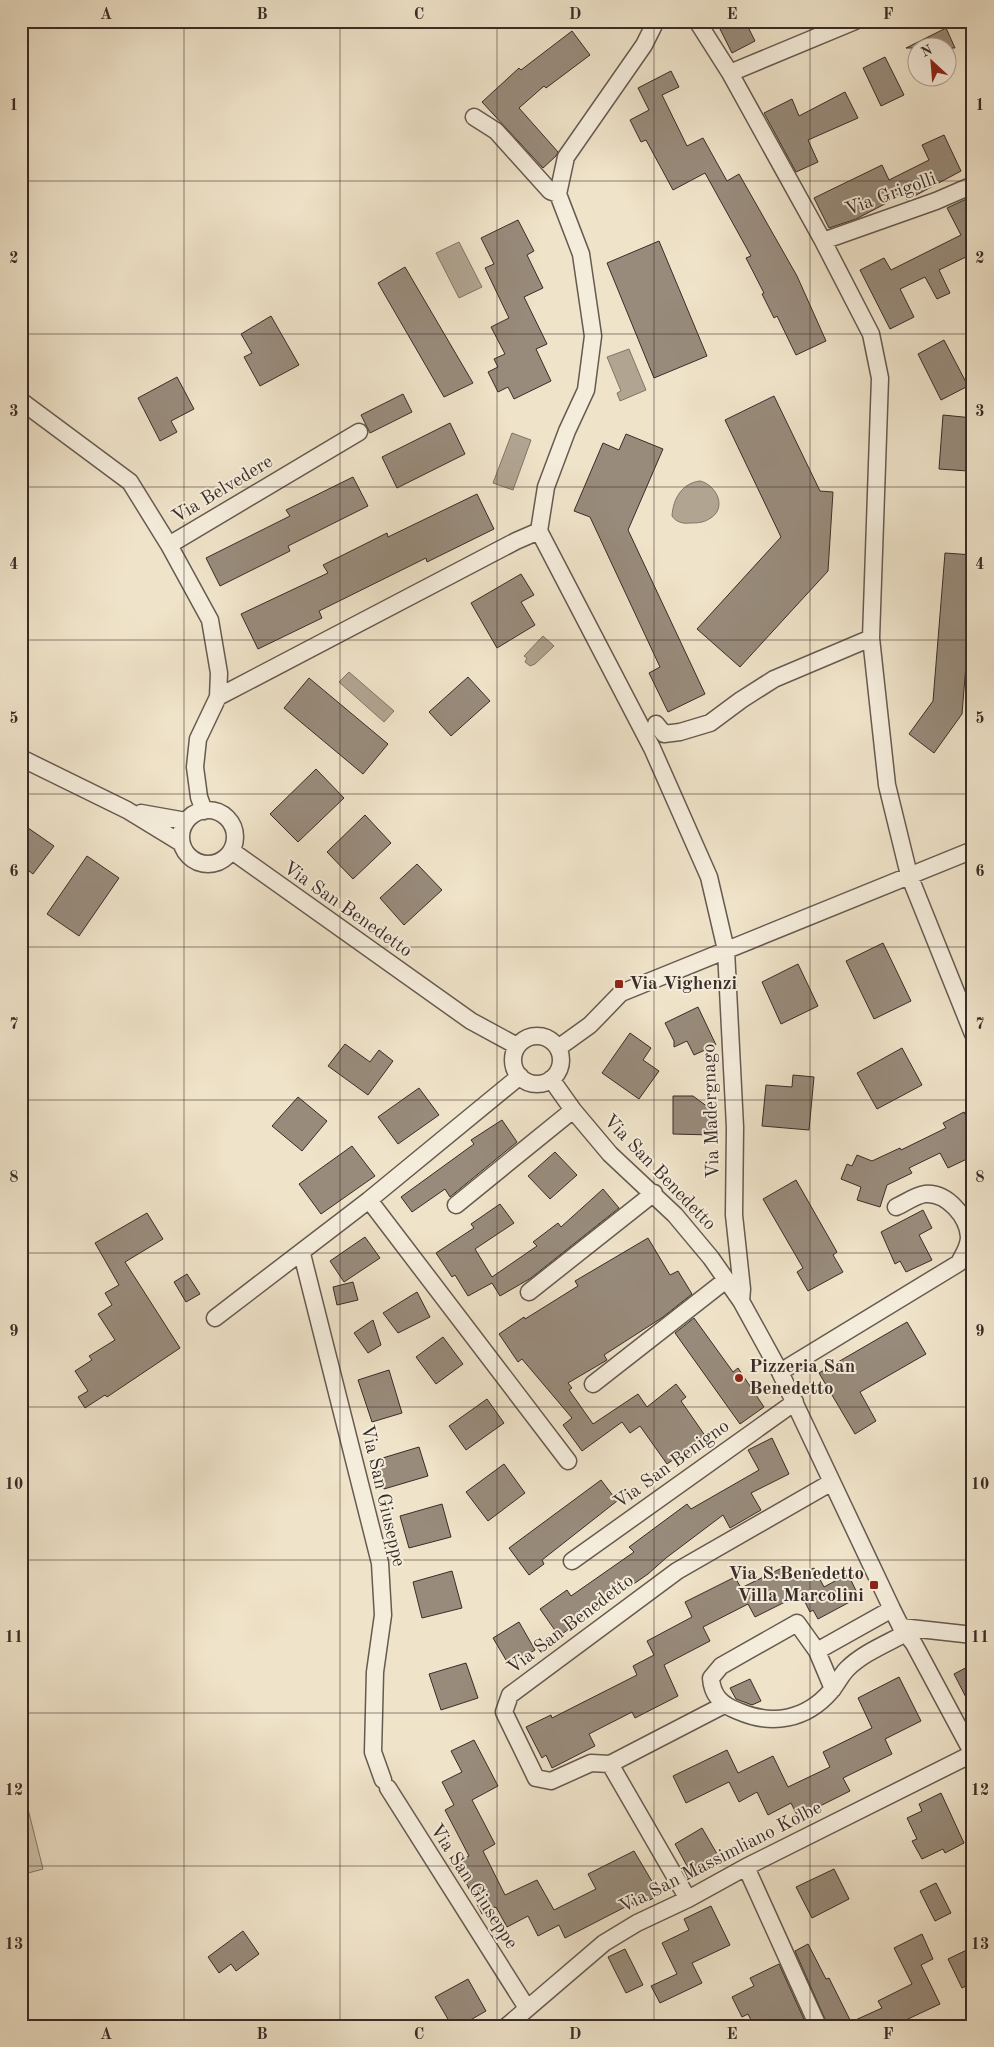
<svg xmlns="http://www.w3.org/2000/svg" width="994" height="2047" font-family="'Old Standard TT',serif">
<rect width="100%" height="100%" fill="#efe3c9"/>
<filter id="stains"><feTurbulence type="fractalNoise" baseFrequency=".004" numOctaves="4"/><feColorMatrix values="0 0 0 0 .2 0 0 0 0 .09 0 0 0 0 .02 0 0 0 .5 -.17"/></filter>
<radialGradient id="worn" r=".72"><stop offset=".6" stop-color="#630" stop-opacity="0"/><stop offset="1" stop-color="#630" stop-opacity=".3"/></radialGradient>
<path fill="#d0c4ad" stroke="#85786a" d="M21 1781 43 1869 21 1875Z"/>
<path fill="#b1a592" stroke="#817567" d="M459 242 482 287 459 298 436 253Z
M629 349 646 390 620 401 617 393 621 391 607 357Z
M512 433 531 440 513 490 493 483Z
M700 481C717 485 728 509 709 519 703 523 696 523 690 523 683 524 676 522 672 516 673 499 682 483 700 481Z
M543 636 554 646 535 664 530 666 525 662 527 658 524 656Z
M349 672 394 711 384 722 339 682Z"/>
<path fill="#988b7b" stroke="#3a2c27" d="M716 21H745L755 41 732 53Z
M946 28 955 48H906Z
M572 31 590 55 546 88 544 86 519 108 558 152 556 156 543 168 482 102 519 68 521 70Z
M885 57 904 95 881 106 863 68Z
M671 71 679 87 662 95 687 146 703 138 727 181 739 174 797 276 826 341 796 355 777 316 774 318 762 294 764 293 746 258 751 256 705 173 673 190 646 140 641 142 630 120 649 110 638 88Z
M845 92 858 118 808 140 818 162 796 172 764 113 792 99 799 116Z
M944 135 961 171 907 200 904 194 856 219 829 228 814 198 882 165 889 180 929 160 922 145Z
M973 196V259L970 255 939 270 950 293 937 299 925 277 900 289 914 317 890 329 860 270 884 258 891 270 961 235 947 208Z
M518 220 534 251 527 255 543 288 524 297 547 344 536 349 551 381 514 399 508 387 498 392 488 372 498 367 494 359 505 354 491 327 509 318 485 268 494 264 481 238Z
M659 241 707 356 654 378 607 263Z
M405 267 473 383 444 397 378 283Z
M271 316 299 365 260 386 244 357 252 353 241 334Z
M944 340 968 386 941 400 918 354Z
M177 377 194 409 171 421 177 432 160 441 138 398Z
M403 394 412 412 370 433 361 415Z
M774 396 820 491 833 492 828 571 740 667 697 629 781 537 725 420Z
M943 415 973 418 968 471 939 469Z
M450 423 465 454 397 488 382 457Z
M626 434 663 449 628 530 705 694 668 712 649 673 660 667 590 517 574 511 603 443 619 450Z
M353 477 368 506 288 546 290 551 220 586 206 558 290 516 286 510Z
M477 494 494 529 427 562 426 558 319 611 322 618 258 649 241 614 328 573 323 565 387 533 388 537Z
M945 553 973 555V577L962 714 934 753 909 734 933 701Z
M521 574 534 595 521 602 535 625 497 648 471 603Z
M468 677 490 701 451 736 429 712Z
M309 678 388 744 363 774 284 708Z
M316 769 344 798 298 842 270 814Z
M365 815 391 843 353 879 327 852Z
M21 823 54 846 33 874 21 865Z
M87 856 119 878 79 936 47 914Z
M417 864 442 890 404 925 380 898Z
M883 943 911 1001 874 1019 846 961Z
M798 964 818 1006 781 1024 762 982Z
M698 1007 716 1045 694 1055 687 1041 674 1047V1041L665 1023Z
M630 1033 651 1048 643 1060 659 1071 639 1099 602 1073Z
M345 1044 370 1062 379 1050 393 1061 368 1095 328 1066Z
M902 1048 922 1085 877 1109 857 1073Z
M793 1075 814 1077 809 1130 762 1126 766 1085 792 1087Z
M419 1088 439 1115 398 1144 378 1117Z
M673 1096H693L712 1110V1135L673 1134Z
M298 1097 327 1121 302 1151 272 1126Z
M964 1112 973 1130V1151L968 1154 969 1158 948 1168 940 1153 909 1168 912 1173 887 1185 880 1207 857 1200 861 1187 841 1179 847 1164 852 1166 857 1155 872 1161 900 1148 901 1150 946 1128 943 1123Z
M502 1120 517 1142 450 1197 445 1189 412 1212 401 1197 474 1144 471 1140Z
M352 1146 375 1176 321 1214 299 1184Z
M555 1152 577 1175 550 1199 528 1176Z
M796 1180 837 1252 833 1255 843 1272 808 1291 797 1272 803 1268 763 1199Z
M603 1189 619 1208 531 1278 500 1296 492 1283 468 1296 455 1275 452 1277 436 1253 474 1228 471 1224 500 1204 514 1223 475 1249 492 1277 537 1246 533 1242 558 1223 561 1227Z
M923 1210 932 1228 919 1235 932 1260 906 1272 900 1261 895 1264 881 1232Z
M147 1213 163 1239 125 1262 180 1348 107 1397 105 1395 85 1408 78 1397 88 1391 75 1371 92 1360 89 1356 115 1340 98 1314 112 1305 105 1293 119 1285 95 1243Z
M365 1237 380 1258 344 1282 330 1261Z
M648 1238 670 1275 678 1271 692 1294 663 1317 604 1355 607 1360 568 1383 572 1388 569 1390 593 1424 638 1394 647 1407 676 1384 686 1397 681 1401 706 1437 667 1464 640 1426 630 1433 622 1422 582 1451 563 1425 572 1418 522 1359 518 1362 499 1334 524 1317 525 1319 578 1286 575 1281Z
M187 1274 200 1294 186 1302 174 1282Z
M353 1282 358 1300 337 1305 333 1287Z
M417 1292 430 1317 398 1333 383 1313Z
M694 1318 733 1372 738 1368 764 1407 740 1424 675 1333Z
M373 1320 381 1345 368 1353 354 1333Z
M907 1322 926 1354 860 1392 876 1421 855 1434 819 1373Z
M443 1337 463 1364 436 1384 416 1357Z
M389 1370 402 1413 372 1422 358 1380Z
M487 1399 504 1423 466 1450 449 1426Z
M772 1438 789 1474 751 1493 761 1510 730 1528 723 1515 666 1558 648 1574 559 1636 540 1609 567 1590 571 1596 634 1552 629 1547 687 1504 691 1509 759 1470 748 1450Z
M419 1447 428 1476 384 1489 376 1460Z
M504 1464 525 1493 488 1521 466 1492Z
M601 1480 617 1501 542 1560 544 1564 529 1575 509 1548Z
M442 1504 451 1537 409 1548 400 1516Z
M788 1565 794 1577 814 1568 824 1587 848 1574 859 1597 818 1619 813 1610 810 1612 801 1594 755 1617 748 1604 703 1627 710 1641 664 1665 678 1696 635 1718 632 1712 589 1734 595 1746 552 1768 546 1755 542 1758 526 1727 551 1715 552 1718 637 1675 633 1666 654 1655 647 1641 692 1617 685 1602 735 1577 741 1588Z
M452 1571 462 1608 422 1618 413 1582Z
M519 1622 535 1650 509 1665 493 1638Z
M466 1663 478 1698 441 1710 429 1674Z
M973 1664V1711L954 1674Z
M899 1677 921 1721 885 1739 892 1754 843 1778 850 1791 798 1817 791 1803 768 1815 757 1792 739 1802 729 1782 686 1803 673 1776 727 1750 738 1773 773 1756 788 1787 830 1767 823 1752 872 1728 858 1698Z
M750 1679 761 1701 752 1705 736 1699 730 1688Z
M474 1740 498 1786 472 1800 495 1844 483 1851 505 1895 537 1880 554 1910 596 1889 588 1874 634 1851 660 1895 635 1907 633 1903 565 1938 559 1925 538 1936 528 1916 507 1927 496 1907 482 1914 456 1863 469 1856 445 1810 454 1805 442 1782 462 1772 451 1751Z
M941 1793 964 1843 945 1853 943 1849 922 1859 912 1841 917 1839 907 1818 922 1811 919 1804Z
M702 1828 720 1859 692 1875 675 1844Z
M834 1869 849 1899 812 1918 796 1887Z
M936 1883 951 1913 935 1921 920 1891Z
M711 1906 730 1945 692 1963 702 1983 660 2003 651 1986 677 1974 662 1943 689 1930 684 1919Z
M243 1931 259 1954 236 1971 231 1964 219 1973 208 1957Z
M922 1934 933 1959 921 1965 940 2004 893 2026H828L795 1951 808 1944 826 1979 829 1978 851 2022 882 2008 878 2001 912 1984 894 1948Z
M973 1947V1982L962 1988 948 1959Z
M625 1949 643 1985 626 1993 608 1957Z
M779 1964 807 2026H754L748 2014 742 2017 732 1997 754 1986 750 1978Z
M468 1979 486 2011 460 2026H452L435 1997Z"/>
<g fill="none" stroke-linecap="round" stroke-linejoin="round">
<defs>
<path id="minor" d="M656 21 644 45 566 157 558 194 581 254 593 336 586 390 567 431 546 487 539 531 652 748 709 877 726 950 735 1127 734 1215 742 1289 741 1301
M697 21 730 73 823 241 871 334 880 378 871 638 887 785 909 875 973 1034
M730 73 855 21
M474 117 496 131 550 191 558 194
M823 241 936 201 973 185
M21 401 130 482 169 545
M218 697 516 541 539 531
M656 724 664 734 680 732 710 723 741 700 774 679 871 638
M21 758 127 810 181 843
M181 837a27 27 0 1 1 54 0a27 27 0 1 1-54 0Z
M204 811 199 797 195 767 198 739 218 697 219 673 210 620 169 545 359 432
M141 813 186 821
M232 851 471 1021 517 1046
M513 1060a24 24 0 1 1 48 0a24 24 0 1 1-48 0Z
M558 1048 590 1025 621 993 973 850
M551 1079 573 1110 610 1154 675 1215 711 1258 741 1301 780 1372 892 1609 901 1627 914 1644 973 1754
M369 1200 568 1461
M456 1205 573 1110
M302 1254 380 1563 383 1615 375 1672 373 1752 383 1780
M529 1292 654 1193
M215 1318 369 1200 520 1076
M780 1372 959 1263C963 1255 969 1247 969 1237 968 1217 947 1192 925 1194 916 1195 905 1203 896 1207
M593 1384 726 1280
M572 1561 795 1402
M892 1609 817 1651 797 1623 721 1666 711 1678C712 1696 722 1705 738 1711 772 1726 806 1720 831 1691 837 1684 841 1675 847 1669 863 1653 886 1644 906 1633
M901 1627 973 1635
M817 1651 833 1689
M610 1764 724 1705
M388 1788 527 2008
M746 1867 818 2026
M688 1899 610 1764 591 1763 551 1781 536 1778 504 1712 510 1695 677 1571 832 1482
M507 2026 604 1943 637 1923 688 1899 746 1867 972 1754"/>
</defs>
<use href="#minor" stroke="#675a50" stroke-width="19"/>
<use href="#minor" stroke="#f5eddc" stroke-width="16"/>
</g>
<path fill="none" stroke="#3a2c27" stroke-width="1" stroke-opacity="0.55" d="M184 21V2026M340 21V2026M497 21V2026M654 21V2026M810 21V2026M21 181H973M21 334H973M21 487H973M21 640H973M21 794H973M21 947H973M21 1100H973M21 1253H973M21 1407H973M21 1560H973M21 1713H973M21 1866H973"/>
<g fill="#8f2418" stroke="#f5eddc" stroke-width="2">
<rect x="614" y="979" width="10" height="10" rx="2.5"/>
<circle cx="739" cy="1378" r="5"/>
<rect x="869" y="1580" width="10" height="10" rx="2.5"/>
</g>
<g text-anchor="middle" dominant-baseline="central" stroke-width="4" stroke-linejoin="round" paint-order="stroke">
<g font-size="19" fill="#3a2c27" stroke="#f5eddc">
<text transform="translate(891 195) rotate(-20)">Via Grigolli</text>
<text transform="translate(223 490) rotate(-31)">Via Belvedere</text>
<text transform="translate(347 910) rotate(35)">Via San Benedetto</text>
<text transform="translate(712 1111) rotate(-92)">Via Madergnago</text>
<text transform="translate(659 1173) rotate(46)">Via San Benedetto</text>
<text transform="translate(672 1465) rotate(-36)">Via San Benigno</text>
<text transform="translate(382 1496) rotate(77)">Via San Giuseppe</text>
<text transform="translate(571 1625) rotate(-37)">Via San Benedetto</text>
<text transform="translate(721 1858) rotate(-27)">Via San Massimliano Kolbe</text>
<text transform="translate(473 1887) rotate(57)">Via San Giuseppe</text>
</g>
<g font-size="19" font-weight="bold" fill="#3a2c27" stroke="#f5eddc" text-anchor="start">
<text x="629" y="984">Via Vighenzi</text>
<text x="749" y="1367">Pizzeria San<tspan x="749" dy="22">Benedetto</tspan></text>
<text x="864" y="1574" text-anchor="end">Via S.Benedetto<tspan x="864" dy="22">Villa Marcolini</tspan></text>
</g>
</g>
<rect width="994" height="2047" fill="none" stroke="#efe3c9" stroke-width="55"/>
<g transform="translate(932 62) rotate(334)"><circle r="24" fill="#f5eddc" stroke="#aaa094"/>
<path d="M0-4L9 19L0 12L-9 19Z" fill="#8f2418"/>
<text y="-8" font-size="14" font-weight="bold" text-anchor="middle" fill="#3a2c27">N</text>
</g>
<rect x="28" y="28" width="938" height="1992" fill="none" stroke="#3a2c27" stroke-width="2"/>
<g font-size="16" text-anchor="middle" font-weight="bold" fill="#3a2c27">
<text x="106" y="19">A</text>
<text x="262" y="19">B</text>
<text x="419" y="19">C</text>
<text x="575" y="19">D</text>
<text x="732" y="19">E</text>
<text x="888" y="19">F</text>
<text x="14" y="110">1</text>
<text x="980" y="110">1</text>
<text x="14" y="263">2</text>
<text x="980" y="263">2</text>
<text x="14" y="416">3</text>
<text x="980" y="416">3</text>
<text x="14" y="569">4</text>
<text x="980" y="569">4</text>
<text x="14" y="723">5</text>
<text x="980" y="723">5</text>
<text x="14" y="876">6</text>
<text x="980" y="876">6</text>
<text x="14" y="1029">7</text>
<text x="980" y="1029">7</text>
<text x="14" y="1182">8</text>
<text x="980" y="1182">8</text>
<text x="14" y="1336">9</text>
<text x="980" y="1336">9</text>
<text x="14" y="1489">10</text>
<text x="980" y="1489">10</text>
<text x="14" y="1642">11</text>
<text x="980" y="1642">11</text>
<text x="14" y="1795">12</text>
<text x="980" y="1795">12</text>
<text x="14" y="1949">13</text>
<text x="980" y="1949">13</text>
<text x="106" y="2039">A</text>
<text x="262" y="2039">B</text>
<text x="419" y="2039">C</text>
<text x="575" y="2039">D</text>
<text x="732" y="2039">E</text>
<text x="888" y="2039">F</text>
</g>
<rect width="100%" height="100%" filter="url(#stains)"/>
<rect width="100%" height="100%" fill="url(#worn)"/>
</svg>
